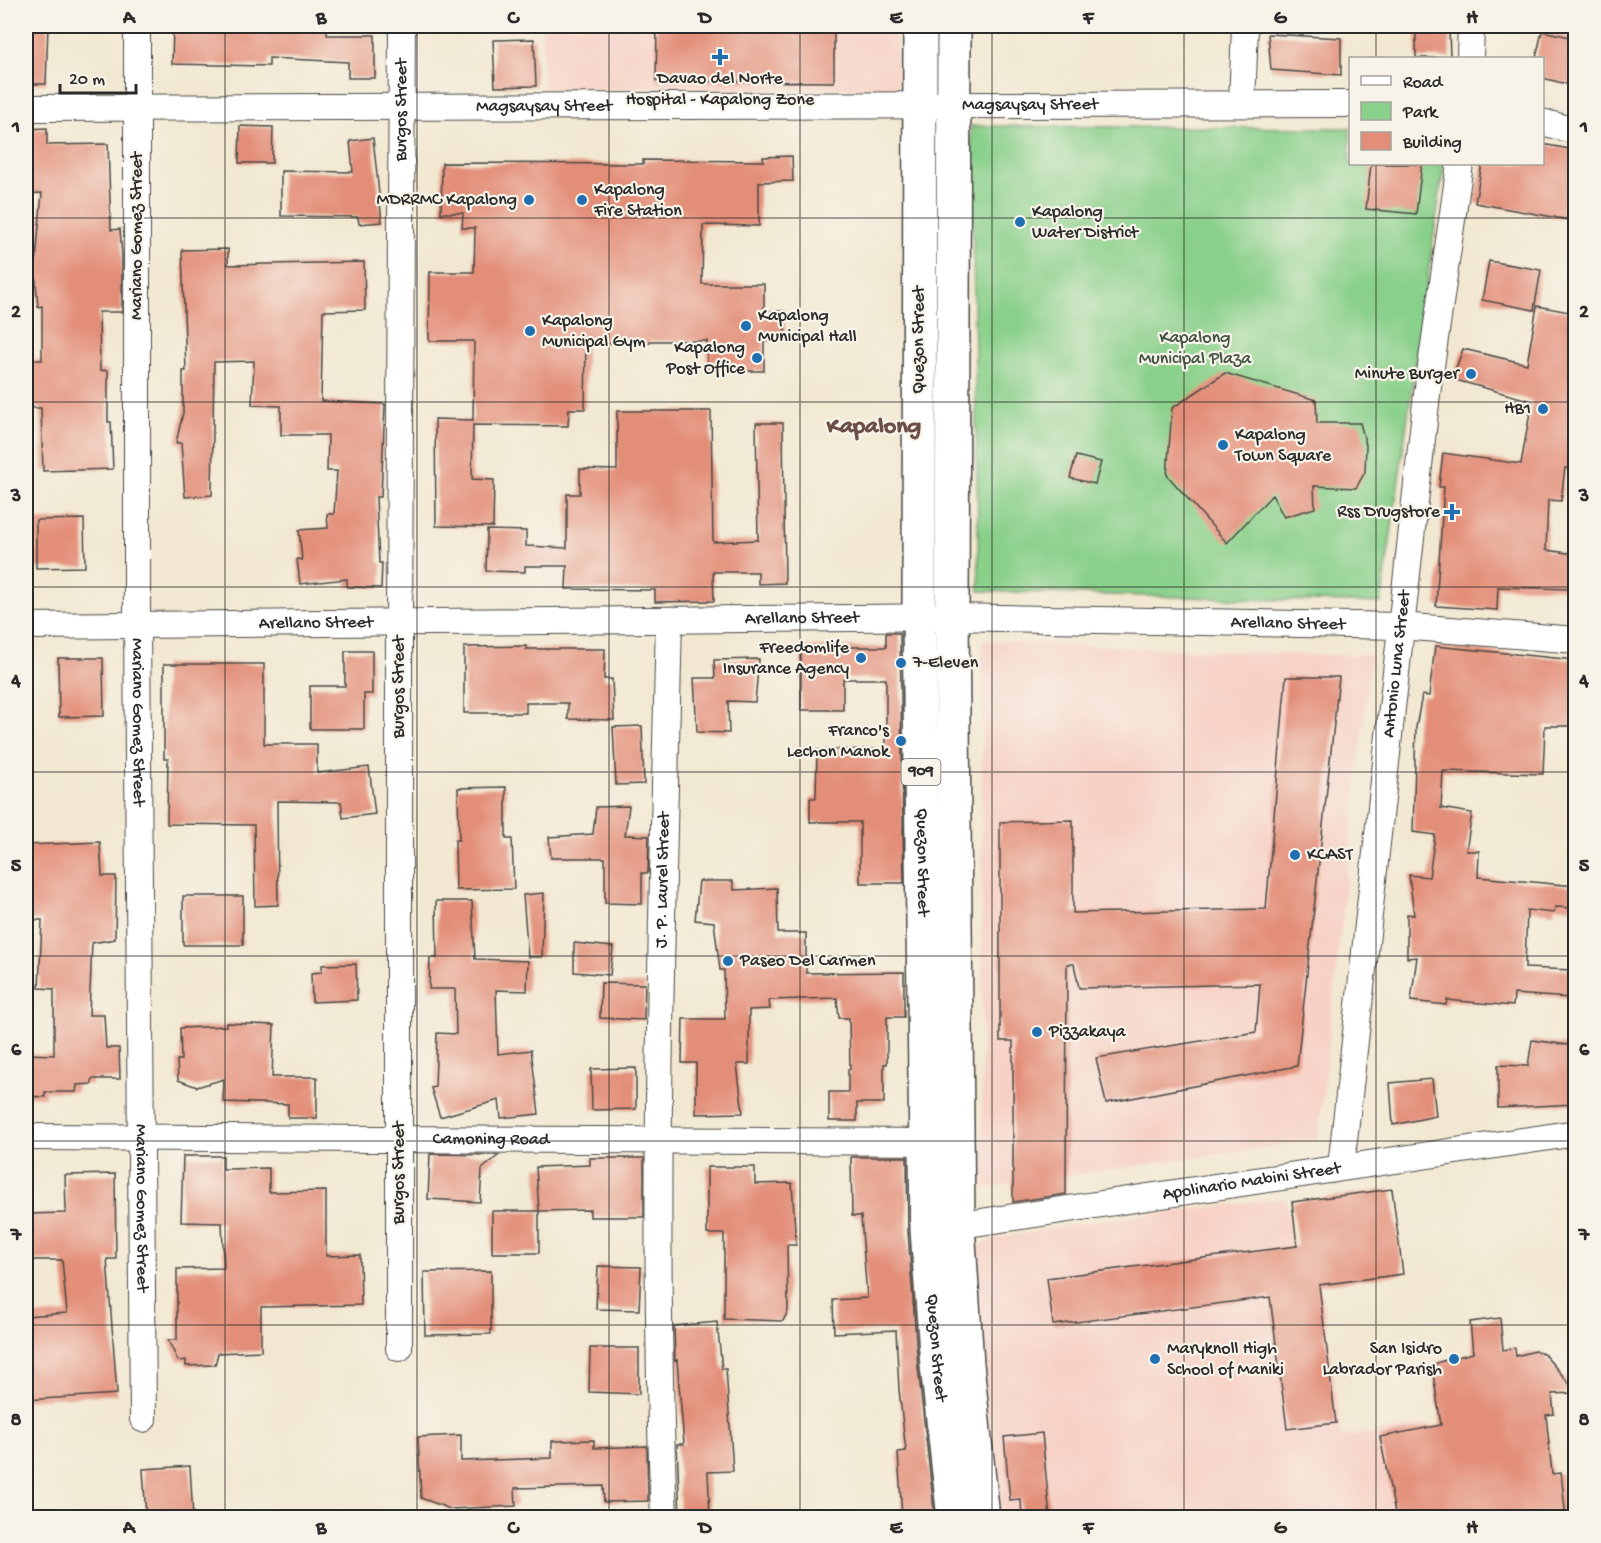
<svg xmlns="http://www.w3.org/2000/svg" width="1601" height="1543" font-family="'Gochi Hand',sans-serif">
<rect width="100%" height="100%" fill="#f7f3e8"/>
<filter id="ink" filterUnits="userSpaceOnUse"><feTurbulence type="fractalNoise" baseFrequency=".0167" numOctaves="2"/><feDisplacementMap in="SourceGraphic" scale="12" xChannelSelector="R" yChannelSelector="G"/><feConvolveMatrix kernelMatrix="1 2 1 2 8 2 1 2 1" color-interpolation-filters="sRGB"/></filter>
<filter id="wash" filterUnits="userSpaceOnUse"><feTurbulence type="fractalNoise" baseFrequency=".008" numOctaves="4" result="noise"/><feDisplacementMap in="SourceGraphic" scale="24" xChannelSelector="R" yChannelSelector="G"/><feGaussianBlur stdDeviation="1.35" result="paint"/><feColorMatrix in="noise" values="0 0 0 0 0 0 0 0 0 0 0 0 0 0 0 0 0 1.4 0 .05"/><feComposite in="paint" operator="in"/></filter>
<g filter="url(#wash)">
<rect width="100%" height="100%" fill="#f2e8d1"/>
<path fill="#f7d1c6" d="M542 26H897L898 89H542Z
M982 641 1317 655H1371L1318 1140 982 1188Z
M1286 1198 1299 1295 1323 1293 1342 1437 1430 1424 1441 1517H993L974 1249 991 1239 1093 1221Z"/>
<path fill="#89d08a" stroke="#5a7e5a" stroke-width="1.5" d="M971 126 1350 128V164H1444L1381 603 979 591Z"/>
<g id="blocks">
<path fill="#e38e78" d="M26 26H48L46 84H26Z
M173 26H327V35H375V78H348V62L269 58V66L172 64Z
M657 26 834 28V82L656 81Z
M1416 29H1449L1450 58H1416Z
M1542 31 1575 38V64L1571 85 1542 78V58H1536Z
M1268 34 1341 38V75L1271 70Z
M534 39 536 86 495 87 493 40Z
M240 126 273 127 272 163H239Z
M47 128V145L108 144 111 230 120 229 122 256V312H99L100 370 108 371V422H111L113 469 43 471 41 408H26V360H42V306L38 307 35 271 42 193 26 194V129Z
M373 138 382 222 359 224 358 217 281 216V171L353 172 350 141Z
M1542 144 1575 150V221L1475 203 1482 164H1542Z
M792 156 793 181 759 182V226L703 225 702 284H764V311H785V341H764V371H707V341H650V343H586L585 409H569L568 426 473 425 472 479 494 480 493 527 436 526 435 419 473 420 474 341H429L430 272H474L475 228H462L463 213H441L442 163 643 164V160L764 161 763 157Z
M1371 164H1422L1416 214 1366 209Z
M228 249V265L364 262 365 310 323 311 321 401 385 404 381 497H376L379 563H382L381 588 347 587V579L300 584 297 559 302 560 299 530 328 528 327 514H334L337 471H327L328 435H281V406L252 405 254 361 214 362 212 495 185 497 181 443H176L183 413V371H186L182 250Z
M1489 261 1541 270 1534 310 1482 300Z
M1537 306 1575 313V356L1572 374 1574 375 1573 384H1575V470L1565 468 1561 501 1548 500 1546 550 1575 554V589L1498 587 1497 610 1436 606 1444 487H1439L1443 453 1521 464 1532 401 1452 379 1463 349 1527 364Z
M1225 373 1316 400 1317 423H1360L1366 445 1365 472 1356 488 1314 486 1315 508 1284 517 1272 495 1227 543 1167 475 1172 408Z
M617 411H711L713 542 758 540 756 423H783L785 583 758 584V572H713L714 601 655 602V590L566 589 567 566H525V572L486 571 487 530 526 531V546L567 548V494H580V469L617 470Z
M1076 456 1101 462 1095 484 1070 478Z
M84 519 85 567 36 568V520Z
M886 633H900L904 883H860V822H810V798H816L817 750 886 749V679H843V710H801V647H886Z
M526 646V649H605L604 679H612L614 720 568 719V703H526V713H464V647Z
M1435 646 1575 660V726H1545L1543 774 1443 771 1441 808 1472 813 1466 851H1479L1478 877 1575 886V908L1555 907 1554 913 1527 910 1525 968 1572 970 1570 998 1514 994 1513 1006 1447 1000 1446 1005 1411 1001 1417 957 1407 958V914L1414 915 1409 875 1429 877 1435 835 1413 832 1416 727 1422 695 1429 696Z
M345 651H372V694H364V729H310V686H345Z
M58 658H103L104 716 59 717Z
M759 659 755 702 728 701 729 733 697 732 694 678H715L714 660Z
M164 664H264V744H317V773L369 767 375 814 343 818 341 802 277 801 278 905 255 906 254 825 167 824 168 759H164Z
M1286 677H1339L1297 1066 1106 1103 1096 1058 1256 1032 1260 984 1079 988 1074 964H1067L1066 1194 1013 1202V1041H1000V822L1073 820V913L1266 909Z
M642 726 644 784 616 785 613 727Z
M506 787V839H512L514 889 456 890 455 840H459L458 788Z
M629 806 625 835 649 836 648 873H642V904L605 903V858H551L549 837 593 834 596 807Z
M100 842 102 876H116L115 939 92 943 89 1015H104L106 1048H119L120 1079H92V1084L77 1085 76 1092H45V1097L26 1096V1054L54 1055V989L39 988 42 920H26V845Z
M699 881H733L734 890 777 888 778 933H806V973L904 972V1017H887V1064H884V1103H857V1121H829V1092H848V1069H850L849 1018H839L837 998 769 1000 770 1009 749 1010V1064H737L743 1113 696 1114V1063H682L683 1019H725L724 970H720L714 922 695 920Z
M544 893 542 957H528L523 895Z
M183 896H243V945H183Z
M436 901H472L475 959 528 961 527 991 496 990 498 1054 531 1050 539 1114 501 1118 499 1100 440 1117 431 1088 435 1087 437 1033 456 1034 455 989H429L430 958H437Z
M574 943 613 947 610 975 574 972Z
M356 964 357 1000 312 1002 311 973 322 972V965Z
M601 983 645 984 644 1020 600 1018Z
M226 1023 274 1025 272 1077H317V1118H288V1104L223 1102 224 1079 197 1087 178 1080 177 1060H181L180 1028 226 1026Z
M1532 1040 1575 1046V1104L1498 1108V1065L1528 1066Z
M636 1068V1109L592 1110 591 1069Z
M1432 1079 1436 1116 1393 1125 1390 1083Z
M430 1154 499 1155 482 1169 480 1202 428 1199Z
M183 1156H223V1169L269 1168V1192L326 1191V1256L360 1255 361 1305 261 1307V1351L218 1353 215 1365 186 1366V1360L178 1361 168 1340H177V1269L224 1268 222 1223 181 1222Z
M851 1157H907L908 1231 918 1367 935 1518H902L898 1452 906 1451 899 1390 896 1330 834 1333 833 1300 867 1298 861 1216H852Z
M590 1158H644V1217H590V1210L539 1211 536 1167 590 1165Z
M707 1167H755V1184L792 1183 796 1245H787L788 1311 783 1321 724 1319V1234H707Z
M115 1174 116 1259H107L117 1394 26 1400V1316L67 1313 62 1260H26V1214L66 1213 65 1175Z
M1392 1189 1403 1274 1319 1285 1336 1423 1287 1429 1270 1297 1053 1325 1047 1278 1297 1246 1292 1202Z
M492 1211H539V1253H492Z
M598 1266 641 1267 639 1310 596 1309Z
M491 1271V1334L425 1335 424 1272Z
M1500 1318 1503 1350 1515 1348 1516 1356 1535 1351 1543 1353 1575 1390V1393L1552 1394 1554 1414 1546 1415 1552 1474 1561 1473 1566 1518H1396L1380 1437 1441 1425 1433 1374 1435 1364 1439 1362 1473 1353 1470 1322Z
M717 1322 722 1369H726L733 1471 708 1472 710 1518H680L677 1444H684L677 1360 675 1361 674 1326Z
M590 1348H639V1394L589 1392Z
M1042 1433 1050 1518H1022L1021 1499 1010 1500 1004 1437Z
M461 1435V1461L552 1458V1441L594 1440V1448L647 1446 648 1501 604 1502 603 1486 515 1488 516 1506 450 1509 421 1498 418 1437Z
M190 1466 193 1518H146L143 1469Z"/>
</g>
</g>
<g filter="url(#ink)">
<use href="#blocks" fill-opacity="0" stroke="#494744" stroke-width="1.5"/>
<g fill="none" stroke-linecap="round" stroke-linejoin="round">
<defs>
<g id="minor">
<path id="s1" d="M137 26V625L143 1419"/>
<path d="M1470 58 1471 26"/>
<path d="M1242 104 1245 26"/>
<path id="s2" d="M26 108 1350 104"/>
<path d="M1542 122 1576 131"/>
<path id="s3" d="M26 626 952 617 1400 626 1576 640"/>
<path id="s4" d="M26 1137 942 1142"/>
<path id="s5" d="M1341 1167 1427 394 1460 164"/>
<path id="s6" d="M941 1228 1576 1133"/>
<path id="s7" d="M399 1348V623L402 26"/>
<path id="s8" d="M664 1518C652 1218 662 919 669 620"/>
</g>
<g id="highway">
<path id="s9" d="M920 26 919 617 927 1230 937 1366 954 1518"/>
<path d="M954 26 952 617 958 1226 967 1364 983 1518"/>
</g>
</defs>
<use href="#minor" stroke="#494744" stroke-width="28"/>
<use href="#highway" stroke="#494744" stroke-width="36"/>
<use href="#minor" stroke="#fff" stroke-width="26"/>
<use href="#highway" stroke="#fff" stroke-width="33"/>
</g>
</g>
<path fill="none" stroke="#2b2b2b" stroke-width="1.5" stroke-opacity="0.55" d="M225 26V1518M417 26V1518M609 26V1518M800 26V1518M992 26V1518M1184 26V1518M1376 26V58M1376 164V1518M26 218H1576M26 402H1576M26 587H1576M26 772H1576M26 956H1576M26 1141H1576M26 1325H1576"/>
<g fill="#1f6fb2" stroke="#f7f3e8" stroke-width="2">
<path d="M717 48h6v6h6v6h-6v6h-6v-6h-6v-6h6z"/>
<circle cx="529" cy="200" r="6"/>
<circle cx="582" cy="200" r="6"/>
<circle cx="1020" cy="222" r="6"/>
<circle cx="746" cy="326" r="6"/>
<circle cx="530" cy="331" r="6"/>
<circle cx="757" cy="358" r="6"/>
<circle cx="1471" cy="374" r="6"/>
<circle cx="1543" cy="409" r="6"/>
<circle cx="1223" cy="445" r="6"/>
<path d="M1449 503h6v6h6v6h-6v6h-6v-6h-6v-6h6z"/>
<circle cx="861" cy="658" r="6"/>
<circle cx="901" cy="663" r="6"/>
<circle cx="901" cy="741" r="6"/>
<circle cx="1295" cy="855" r="6"/>
<circle cx="728" cy="961" r="6"/>
<circle cx="1037" cy="1032" r="6"/>
<circle cx="1155" cy="1359" r="6"/>
<circle cx="1454" cy="1359" r="6"/>
</g>
<g text-anchor="middle" dominant-baseline="central" stroke-width="4.5" stroke-linejoin="round" paint-order="stroke">
<rect fill="#f7f3e8" stroke="#686764" stroke-width="1.5" x="901.5" y="759" width="39" height="26" rx="4.5"/>
<g font-size="16" font-weight="bold" fill="#2b2b2b">
<text x="921" y="772">909</text>
</g>
<g font-size="18" fill="#2b2b2b" stroke="#f7f3e8" text-anchor="start">
<text x="720" y="79" text-anchor="middle">Davao del Norte<tspan x="720" dy="21">Hospital - Kapalong Zone</tspan></text>
<text x="594" y="190">Kapalong<tspan x="594" dy="21">Fire Station</tspan></text>
<text x="517" y="200" text-anchor="end">MDRRMC Kapalong</text>
<text x="1032" y="212">Kapalong<tspan x="1032" dy="21">Water District</tspan></text>
<text x="758" y="316">Kapalong<tspan x="758" dy="21">Municipal Hall</tspan></text>
<text x="542" y="321">Kapalong<tspan x="542" dy="21">Municipal Gym</tspan></text>
<text x="745" y="348" text-anchor="end">Kapalong<tspan x="745" dy="21">Post Office</tspan></text>
<text x="1459" y="374" text-anchor="end">Minute Burger</text>
<text x="1531" y="409" text-anchor="end">HB1</text>
<text x="1235" y="435">Kapalong<tspan x="1235" dy="21">Town Square</tspan></text>
<text x="1440" y="512" text-anchor="end">Rss Drugstore</text>
<text x="849" y="648" text-anchor="end">Freedomlife<tspan x="849" dy="21">Insurance Agency</tspan></text>
<text x="913" y="663">7-Eleven</text>
<text x="889" y="731" text-anchor="end">Franco's<tspan x="889" dy="21">Lechon Manok</tspan></text>
<text x="1307" y="855">KCAST</text>
<text x="740" y="961">Paseo Del Carmen</text>
<text x="1049" y="1032">Pizzakaya</text>
<text x="1167" y="1349">Maryknoll High<tspan x="1167" dy="21">School of Maniki</tspan></text>
<text x="1442" y="1349" text-anchor="end">San Isidro<tspan x="1442" dy="21">Labrador Parish</tspan></text>
</g>
<g font-size="18" fill="#2b2b2b" stroke="#f7f3e8">
<text stroke="none"><textPath href="#s2" startOffset="1004">Magsaysay Street</textPath></text>
<text stroke="none"><textPath href="#s2" startOffset="518">Magsaysay Street</textPath></text>
<text stroke="none"><textPath href="#s7" startOffset="1238">Burgos Street</textPath></text>
<text transform="translate(137 236) rotate(-90)">Mariano Gomez Street</text>
<text transform="translate(919 340) rotate(-90)">Quezon Street</text>
<text stroke="none"><textPath href="#s3" startOffset="776">Arellano Street</textPath></text>
<text stroke="none"><textPath href="#s3" startOffset="290">Arellano Street</textPath></text>
<text stroke="none"><textPath href="#s3" startOffset="1262">Arellano Street</textPath></text>
<text stroke="none"><textPath href="#s5" startOffset="506">Antonio Luna Street</textPath></text>
<text transform="translate(399 687) rotate(-90)">Burgos Street</text>
<text stroke="none"><textPath href="#s1" startOffset="696">Mariano Gomez Street</textPath></text>
<text stroke="none"><textPath href="#s9" startOffset="836">Quezon Street</textPath></text>
<text stroke="none"><textPath href="#s8" startOffset="638">J. P. Laurel Street</textPath></text>
<text stroke="none"><textPath href="#s4" startOffset="465">Camoning Road</textPath></text>
<text transform="translate(399 1173) rotate(-90)">Burgos Street</text>
<text stroke="none"><textPath href="#s6" startOffset="314">Apolinario Mabini Street</textPath></text>
<text stroke="none"><textPath href="#s1" startOffset="1182">Mariano Gomez Street</textPath></text>
<text stroke="none"><textPath href="#s9" startOffset="1322">Quezon Street</textPath></text>
</g>
<g font-size="18" fill="#425443" stroke="#f7f3e8">
<text x="1195" y="338">Kapalong<tspan x="1195" dy="21">Municipal Plaza</tspan></text>
</g>
<g font-size="24" font-weight="bold" fill="#6b4e46" stroke="#f7f3e8">
<text x="874" y="427">Kapalong</text>
</g>
</g>
<rect width="1601" height="1543" fill="none" stroke="#f7f3e8" stroke-width="66"/>
<rect x="1349" y="57" width="195" height="108" fill="#f7f3e8" stroke="#a5a39c" stroke-width="1.5"/>
<rect x="1361" y="76" width="30" height="9" fill="#ffffff" stroke="#a5a39c" stroke-width="1.5"/>
<text x="1403" y="87" font-size="18" fill="#2b2b2b">Road</text>
<rect x="1361" y="102" width="30" height="18" fill="#89d08a" stroke="#a5a39c" stroke-width="1.5"/>
<text x="1403" y="117" font-size="18" fill="#2b2b2b">Park</text>
<rect x="1361" y="132" width="30" height="18" fill="#e38e78" stroke="#a5a39c" stroke-width="1.5"/>
<text x="1403" y="147" font-size="18" fill="#2b2b2b">Building</text>
<path d="M60 84v9h76v-9" fill="none" stroke="#2b2b2b" stroke-width="3"/>
<text x="69" y="84" font-size="18" fill="#2b2b2b" stroke="#f7f3e8" stroke-width="4.5" paint-order="stroke">20 m</text>
<rect x="33" y="33" width="1535" height="1477" fill="none" stroke="#2b2b2b" stroke-width="2"/>
<g font-size="20" text-anchor="middle" font-weight="bold" fill="#2b2b2b">
<text x="129" y="23">A</text>
<text x="321" y="23">B</text>
<text x="513" y="23">C</text>
<text x="705" y="23">D</text>
<text x="896" y="23">E</text>
<text x="1088" y="23">F</text>
<text x="1280" y="23">G</text>
<text x="1472" y="23">H</text>
<text x="16" y="132">1</text>
<text x="1584" y="132">1</text>
<text x="16" y="317">2</text>
<text x="1584" y="317">2</text>
<text x="16" y="501">3</text>
<text x="1584" y="501">3</text>
<text x="16" y="686">4</text>
<text x="1584" y="686">4</text>
<text x="16" y="871">5</text>
<text x="1584" y="871">5</text>
<text x="16" y="1055">6</text>
<text x="1584" y="1055">6</text>
<text x="16" y="1240">7</text>
<text x="1584" y="1240">7</text>
<text x="16" y="1425">8</text>
<text x="1584" y="1425">8</text>
<text x="129" y="1533">A</text>
<text x="321" y="1533">B</text>
<text x="513" y="1533">C</text>
<text x="705" y="1533">D</text>
<text x="896" y="1533">E</text>
<text x="1088" y="1533">F</text>
<text x="1280" y="1533">G</text>
<text x="1472" y="1533">H</text>
</g>
</svg>
